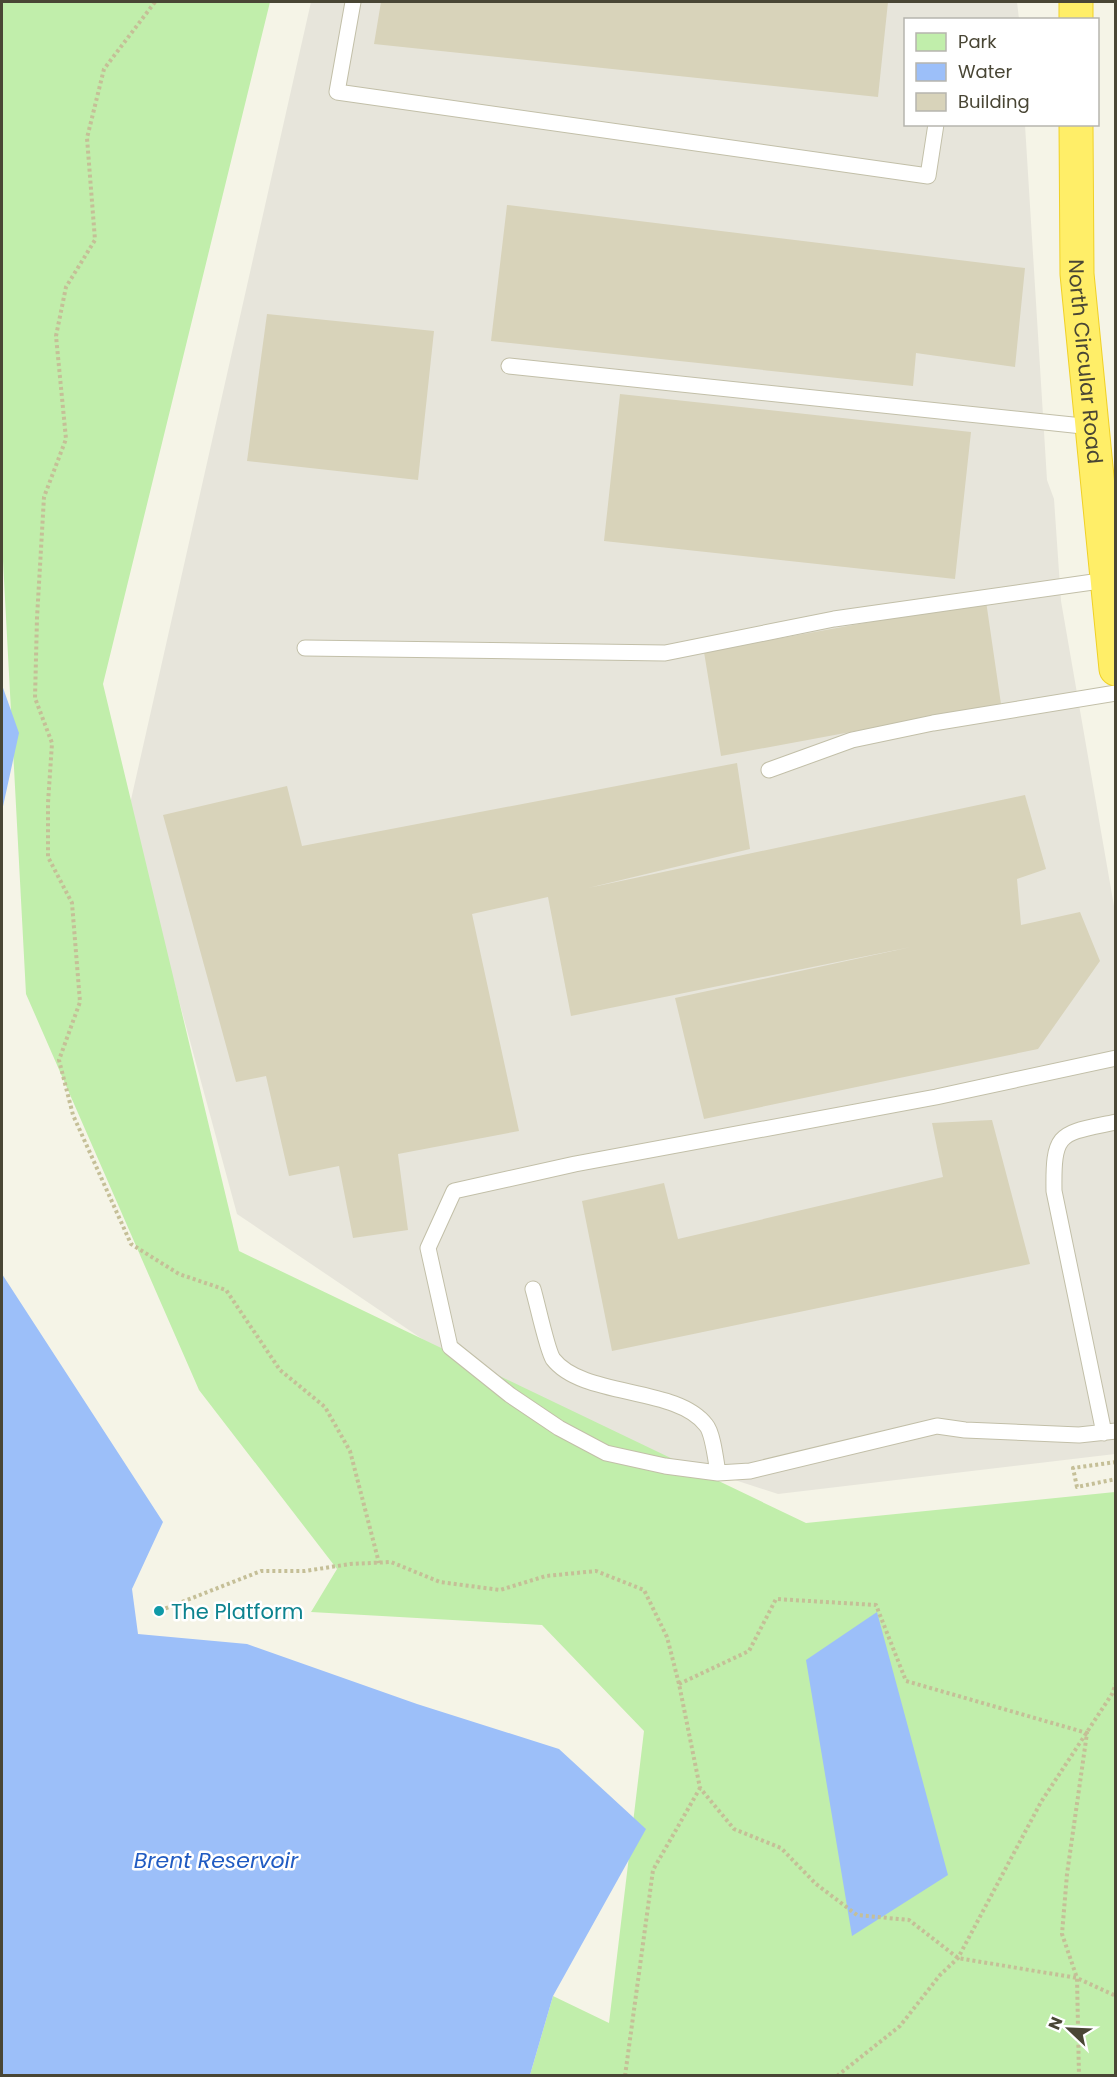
<svg xmlns="http://www.w3.org/2000/svg" width="1117" height="2077" font-family="Poppins,sans-serif">
<rect width="100%" height="100%" fill="#f5f4e7"/>
<path fill="#e7e5db" d="M311 2H1017L1019 19 906 20V124L1025 125 1047 480 1054 499 1061 601 1115 912V1454L778 1494 535 1415 237 1214 128 813Z"/>
<path fill="#c1eeab" d="M2 2H270L103 684 239 1251 806 1523 1115 1492V2075H530L553 1996 609 2023 644 1731 542 1625 311 1612 337 1569 199 1390 26 994 2 542Z"/>
<path fill="#9cbff9" d="M2 685 19 733 2 811Z
M2 1274 163 1522 132 1589 138 1634 247 1644 417 1704 559 1749 646 1829 553 1996 530 2075H2Z
M877 1612 948 1875 852 1936 806 1660Z"/>
<path fill="#d8d3ba" d="M381 2H888L878 97 374 44Z
M507 205 1025 268 1015 367 916 353 913 386 491 341Z
M267 314 434 331 418 480 247 461Z
M620 394 971 432 955 579 604 541Z
M986 601 1001 704 721 756 704 652Z
M737 763 750 849 588 888 1025 795 1046 869 1017 879 1021 925 1080 912 1100 961 1038 1049 704 1119 675 998 911 947 571 1016 548 897 472 914 519 1131 398 1154 408 1230 353 1238 339 1166 289 1176 266 1076 236 1082 163 815 287 786 302 846Z
M992 1120 1030 1264 612 1351 582 1201 664 1183 678 1239 943 1177 932 1123Z"/>
<g fill="none" stroke-linecap="round" stroke-linejoin="round">
<defs>
<path id="lane" d="M353 2 337 92 928 176 936 124
M509 366 1092 427
M305 648 665 653 834 619 1107 580
M769 770 852 740 933 723 1116 693
M1116 1058 936 1097 575 1164 454 1191 428 1248 450 1347 510 1395 559 1428 606 1453 665 1466 718 1473 750 1471 937 1426 965 1430 1079 1435 1116 1431
M533 1289C537 1302 547 1350 553 1359 583 1398 677 1386 706 1425 713 1433 716 1462 718 1473
M1104 1433 1054 1191C1053 1130 1060 1134 1116 1122"/>
<g id="highway">
<path d="M1076 2V20"/>
<path id="s1" d="M1076 124 1077 274 1116 669"/>
</g>
</defs>
<use href="#lane" stroke="#c2bfa8" stroke-width="17"/>
<use href="#highway" stroke="#f0d126" stroke-width="35"/>
<path stroke="#c5bf97" stroke-width="4" stroke-dasharray="3 3" stroke-linecap="butt" d="M155 2 104 69 87 138 95 240 66 287 56 336 66 439 44 497 37 618 35 698 52 743 48 803V857L72 903 80 1002 59 1060 73 1115 131 1244 179 1274 226 1290 280 1370 325 1407 350 1451 379 1563
M1116 1462 1073 1468 1077 1487 1116 1479
M164 1610 159 1611 261 1571H305L350 1564 391 1562 440 1582 500 1590 546 1576 596 1571 644 1590 667 1637 679 1684 700 1788 734 1829 781 1848 816 1884 857 1915 909 1920 958 1958 1077 1978 1116 1996
M679 1684 749 1651 776 1599 876 1605 906 1681 1087 1733 1067 1874 1062 1934 1077 1978 1079 2076
M625 2076 653 1870 700 1788
M837 2076 900 2026 940 1975 958 1958 1041 1802 1112 1694 1116 1683"/>
<use href="#lane" stroke="#fff" stroke-width="15"/>
<use href="#highway" stroke="#ffee68" stroke-width="33"/>
</g>
<circle fill="#0f9aa8" stroke="#fff" stroke-width="2" cx="159" cy="1611" r="6"/>
<g text-anchor="middle" dominant-baseline="central" stroke-width="5" stroke-linejoin="round" paint-order="stroke">
<g font-size="21" fill="#494635" stroke="#fff">
<text stroke="none"><textPath href="#s1" startOffset="238">North Circular Road</textPath></text>
</g>
<g font-size="21" fill="#0d838f" stroke="#fff" text-anchor="start">
<text x="171" y="1611">The Platform</text>
</g>
<g font-size="22" font-style="italic" fill="#205bc2" stroke="#fff">
<text x="216" y="1860">Brent Reservoir</text>
</g>
</g>
<rect width="1117" height="2077" fill="none" stroke="#494635" stroke-width="6"/>
<rect x="904" y="18" width="195" height="108" fill="#ffffff" stroke="#b6b5ae" stroke-width="1.5"/>
<rect x="916" y="33" width="30" height="18" fill="#c1eeab" stroke="#b6b5ae" stroke-width="1.5"/>
<text x="958" y="48" font-size="18" fill="#494635">Park</text>
<rect x="916" y="63" width="30" height="18" fill="#9cbff9" stroke="#b6b5ae" stroke-width="1.5"/>
<text x="958" y="78" font-size="18" fill="#494635">Water</text>
<rect x="916" y="93" width="30" height="18" fill="#d8d3ba" stroke="#b6b5ae" stroke-width="1.5"/>
<text x="958" y="108" font-size="18" fill="#494635">Building</text>
<g transform="translate(1069 2029) rotate(293)" stroke="#ffffff" stroke-width="4.5" paint-order="stroke">
<path d="M0-4.5L10 22L0 15L-10 22Z" fill="#494635"/>
<text y="-9" font-size="16" font-weight="bold" text-anchor="middle" fill="#494635">N</text>
</g>
</svg>
